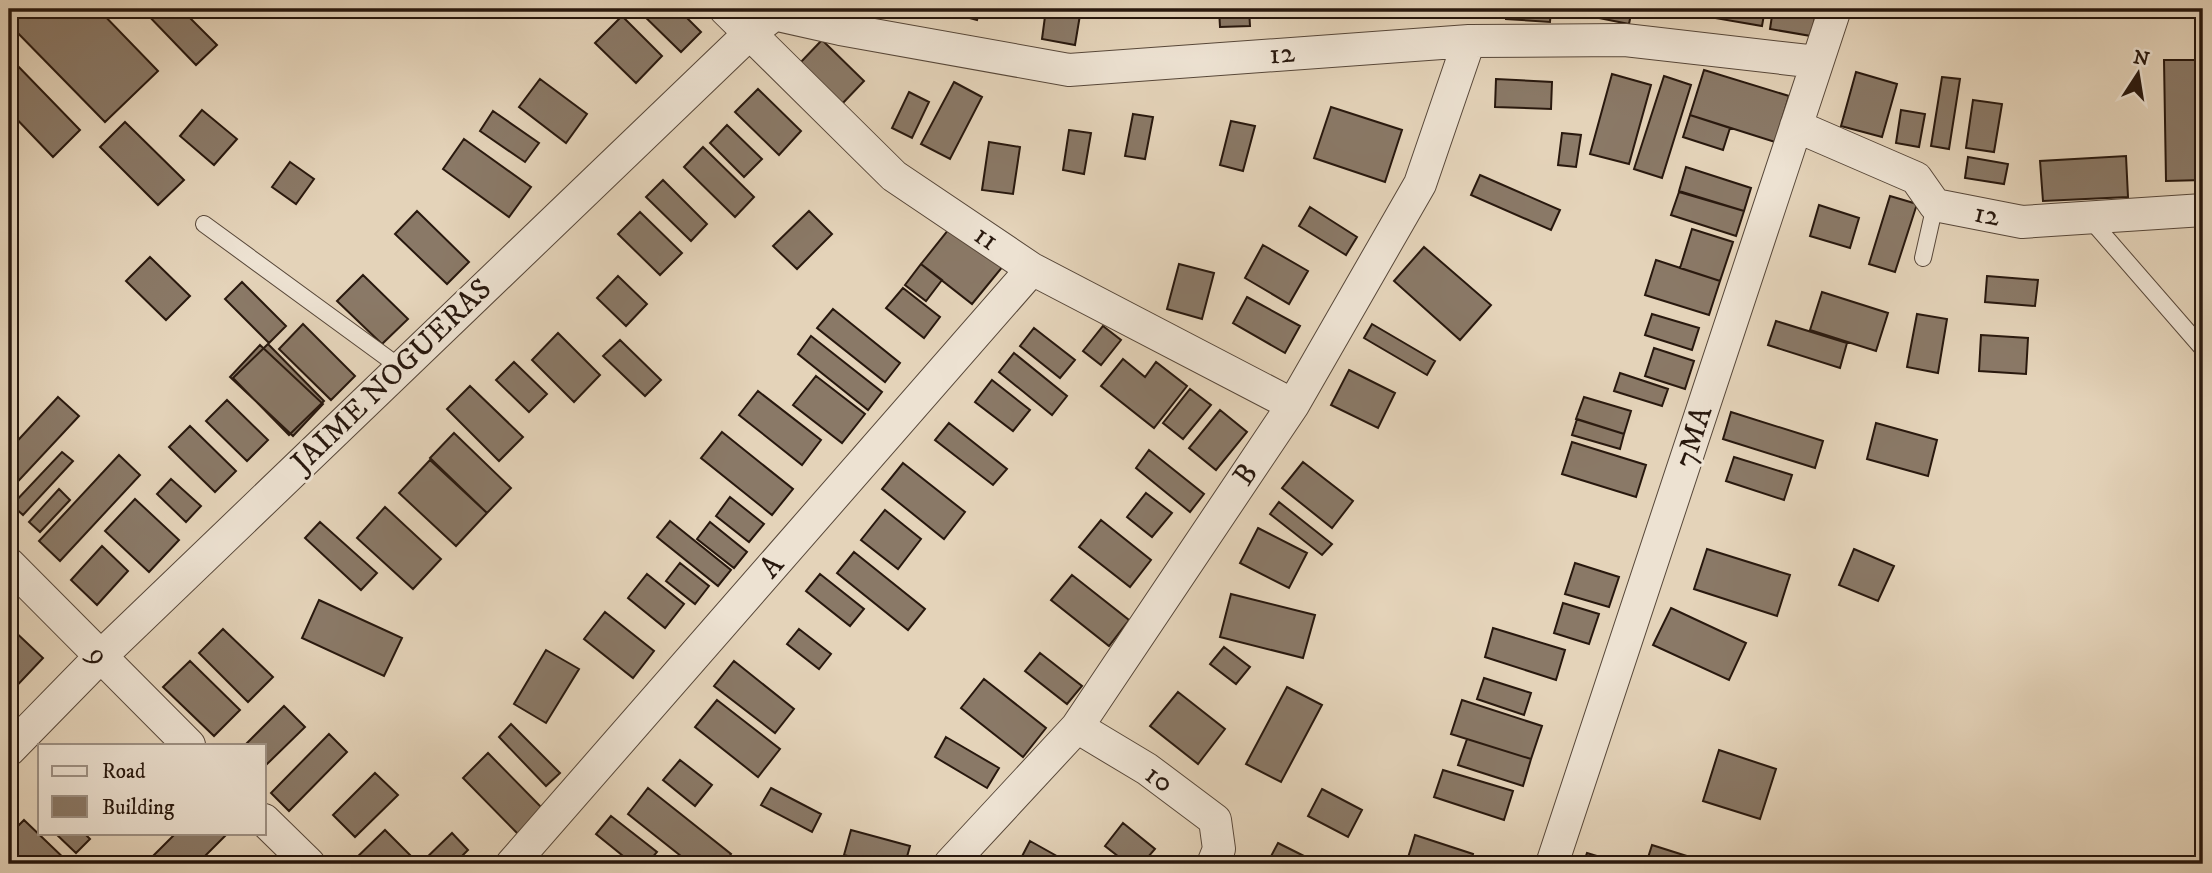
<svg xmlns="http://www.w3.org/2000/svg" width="2212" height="873" font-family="'IM FELL DW Pica',serif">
<rect width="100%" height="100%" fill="#e4d3b9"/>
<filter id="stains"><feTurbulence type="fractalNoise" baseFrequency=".00286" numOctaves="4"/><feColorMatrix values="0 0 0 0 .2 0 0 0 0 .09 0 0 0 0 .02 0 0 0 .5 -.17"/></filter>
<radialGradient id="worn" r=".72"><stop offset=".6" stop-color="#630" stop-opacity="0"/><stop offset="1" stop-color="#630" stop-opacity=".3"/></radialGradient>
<path fill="#8a7967" stroke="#28180e" stroke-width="2" d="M16 9H98L158 71 105 122 9 24V16Z
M142 9H181L217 45 196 65Z
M637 9H678L701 32 681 52Z
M952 9H980L977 20 951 13Z
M1046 9H1081L1075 45 1042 39Z
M1219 9H1249L1250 26 1220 27Z
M1433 9H1457L1455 17 1432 13Z
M1506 9H1551L1550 22 1506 19Z
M1585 9H1632L1629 24 1584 15Z
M1660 9H1703L1701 17Z
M1717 9H1765L1762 26 1715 18Z
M1773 9H1817L1811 36 1770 29Z
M622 16 662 56 636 83 595 43Z
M822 40 864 81 841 105 799 64Z
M2164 60H2203V180L2166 181Z
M13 61 80 130 53 157 9 111V64Z
M1704 70 1789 96 1775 142 1690 115Z
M1856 72 1897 84 1882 137 1841 126Z
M1612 74 1651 85 1629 164 1590 154Z
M1664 76 1691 85 1662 178 1634 169Z
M1942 77 1960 79 1949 149 1931 146Z
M540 79 587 114 566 143 519 107Z
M1496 79 1552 82 1551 109 1495 107Z
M954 82 982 97 950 159 921 144Z
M758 89 801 131 779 155 735 112Z
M909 92 929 102 912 138 892 128Z
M1973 100 2002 104 1994 152 1966 148Z
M1331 107 1402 130 1385 182 1314 158Z
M202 110 237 139 214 165 180 136Z
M1901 110 1925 114 1919 147 1896 143Z
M493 111 539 143 525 162 480 131Z
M1133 114 1153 117 1145 159 1125 156Z
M1690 115 1730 128 1723 150 1683 137Z
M1231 121 1255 126 1243 171 1220 165Z
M125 122 184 180 158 205 100 147Z
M727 125 762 159 744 177 710 143Z
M1069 130 1091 133 1084 174 1063 170Z
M1562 133 1581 135 1576 167 1558 165Z
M464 139 531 187 509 217 443 169Z
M989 142 1020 147 1013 194 982 190Z
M703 147 754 197 735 217 684 167Z
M2126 156 2128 197 2043 201 2040 161Z
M1968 157 2008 164 2004 184 1965 178Z
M290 162 314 179 296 204 272 187Z
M1686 167 1751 188 1744 211 1679 191Z
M1480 175 1560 210 1551 230 1471 195Z
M663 180 707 224 691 241 646 197Z
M1679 192 1744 211 1736 236 1671 215Z
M1890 196 1917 204 1895 272 1869 264Z
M1819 205 1859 218 1850 248 1810 236Z
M1310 207 1357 237 1346 255 1299 226Z
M417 211 469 262 447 284 395 234Z
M809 211 832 234 797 269 773 246Z
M640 212 682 253 660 275 618 234Z
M953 224 1004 265 972 304 921 264Z
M1692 229 1733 242 1720 281 1680 268Z
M1263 245 1308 271 1289 304 1245 278Z
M1424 247 1491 305 1460 340 1394 281Z
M150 257 190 296 166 320 126 281Z
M1656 260 1720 281 1709 315 1645 295Z
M921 264 942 280 926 301 905 285Z
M1179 264 1214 273 1202 319 1167 309Z
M363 275 408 319 382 344 337 301Z
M618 276 647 304 626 326 597 298Z
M1987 276 2038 280 2035 306 1985 302Z
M242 282 286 326 269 343 225 299Z
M903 288 940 317 924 338 886 308Z
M1822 292 1888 313 1876 351 1810 330Z
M1247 297 1300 326 1285 353 1233 323Z
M833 309 900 363 885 382 817 328Z
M1652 314 1699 328 1692 350 1645 335Z
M1917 314 1947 319 1938 373 1907 367Z
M1776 321 1847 343 1840 368 1768 345Z
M303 324 355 376 331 400 279 349Z
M1372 324 1435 361 1427 375 1364 338Z
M1103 326 1121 340 1101 365 1083 351Z
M1034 328 1075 360 1060 378 1020 346Z
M558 333 600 375 574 402 532 360Z
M1981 335 2028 338 2026 374 1979 371Z
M811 336 882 392 868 410 798 354Z
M620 340 661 380 645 396 603 356Z
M268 344 324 401 289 435 233 378Z
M260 345 323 404 293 436 230 377Z
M1654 348 1694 361 1685 389 1645 376Z
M1014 353 1067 396 1052 415 999 372Z
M1123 359 1145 377 1156 362 1187 386 1154 428 1101 386Z
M514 362 547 394 529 412 496 380Z
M1349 370 1395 393 1378 428 1331 405Z
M1620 373 1668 389 1662 406 1614 391Z
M816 376 865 414 842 443 793 405Z
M992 380 1030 410 1013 431 975 402Z
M470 386 523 437 499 461 447 409Z
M1190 389 1211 405 1183 439 1163 423Z
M758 391 821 440 802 465 739 415Z
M58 397 79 416 9 491V450Z
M1584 397 1631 411 1624 434 1576 419Z
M227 400 268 440 247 461 206 421Z
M1220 410 1247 432 1216 470 1189 448Z
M1731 412 1823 441 1815 468 1723 439Z
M1577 419 1624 434 1620 449 1572 435Z
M949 423 1007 469 993 485 935 440Z
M1876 423 1937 440 1928 476 1867 459Z
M190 426 236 471 215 492 169 447Z
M722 432 793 489 772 515 701 458Z
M454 433 511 488 487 513 430 458Z
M1572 442 1646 465 1636 497 1562 474Z
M1149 450 1204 494 1190 512 1136 468Z
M62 452 73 461 23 515 12 505Z
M119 455 140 475 60 561 39 541Z
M1734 457 1792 475 1784 500 1726 481Z
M430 460 487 513 456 546 399 493Z
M1303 462 1353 501 1332 528 1282 488Z
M903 463 965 512 944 539 882 489Z
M171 479 201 506 186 522 157 494Z
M59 489 70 500 40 532 29 522Z
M1146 493 1172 513 1152 537 1127 517Z
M730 497 764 524 749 542 716 516Z
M135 499 179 540 149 572 105 531Z
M1279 502 1332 544 1322 555 1270 514Z
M385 507 441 559 413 589 357 538Z
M885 510 921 539 898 569 861 540Z
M1101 520 1151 560 1130 587 1079 547Z
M670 521 731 570 718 586 657 537Z
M320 522 377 573 361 590 305 538Z
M710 522 747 552 734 568 697 539Z
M1258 528 1307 553 1289 588 1240 563Z
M102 546 128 571 97 605 71 580Z
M1707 549 1790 575 1777 616 1694 589Z
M1854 549 1894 566 1878 601 1839 585Z
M854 552 925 609 908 630 837 573Z
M680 563 709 586 695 604 666 581Z
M1575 563 1619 577 1609 607 1565 594Z
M647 574 684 604 665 628 628 598Z
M820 574 864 609 850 626 806 591Z
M1072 575 1129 620 1109 646 1051 600Z
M1231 594 1315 615 1303 658 1220 637Z
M319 600 402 638 384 676 302 638Z
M1563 603 1599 614 1589 644 1554 633Z
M1671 608 1746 643 1729 680 1653 645Z
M605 612 654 651 633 678 584 639Z
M10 627 43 658 9 694V628Z
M1493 628 1565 650 1556 680 1485 657Z
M223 629 273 677 248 702 199 653Z
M799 629 831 654 819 669 787 644Z
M1224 647 1250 667 1236 684 1210 664Z
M546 650 579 669 546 723 514 704Z
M1040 653 1082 686 1067 704 1025 671Z
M190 661 240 710 214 736 163 687Z
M734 661 794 709 775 733 714 686Z
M1484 678 1531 693 1524 715 1477 699Z
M984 679 1046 728 1023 757 961 708Z
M1287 687 1322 705 1281 782 1246 764Z
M1178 692 1225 729 1198 764 1150 726Z
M717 700 780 749 758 777 695 727Z
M1462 700 1542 726 1531 759 1451 734Z
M284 706 305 727 264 767V745H245Z
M511 724 560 773 546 786 499 737Z
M329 734 347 752 289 811 271 793Z
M946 737 999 768 987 788 935 757Z
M1467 739 1531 759 1523 786 1458 765Z
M1719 750 1776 769 1760 819 1703 801Z
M488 753 544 810 519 835 463 778Z
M680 760 712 785 695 806 663 780Z
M1443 770 1513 791 1504 820 1434 797Z
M375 773 398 795 355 837 333 815Z
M648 788 731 854 723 864H691L628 814Z
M771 788 821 814 812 832 761 805Z
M1322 789 1362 810 1348 837 1308 816Z
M611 816 657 852 647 864H633L596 834Z
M24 820 70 864H25L9 849V835Z
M1123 823 1155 849 1142 864H1128L1105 846Z
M385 830 418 863 417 864 352 862Z
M851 830 910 846 905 864H877L844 855Z
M55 833H84L90 839 76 853Z
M176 833H228L197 864H156L150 859Z
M452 833 468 850 454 864H420Z
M1415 835 1473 854 1470 864H1406Z
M1030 841 1071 864H1018Z
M1278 843 1320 864H1272L1268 862Z
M1652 845 1693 858 1691 864H1646Z
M1587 853 1623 864H1583Z"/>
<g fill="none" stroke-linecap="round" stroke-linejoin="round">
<defs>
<path id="lane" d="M2089 218 2203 349
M204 224 401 368
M1923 258 1935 205"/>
<path id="street" d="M725 9 894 176 1032 269 1293 405
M751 9 840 29 1069 70 1469 41 1625 40 1817 62
M1796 126 1916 178 1935 205 2022 222 2203 210
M9 564 189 745
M1077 727 1147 769 1215 820 1219 849 1213 864
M9 750 100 657 749 34 781 9
M264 820 309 864
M512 864 1032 269
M950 864 1077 727 1293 405 1420 184 1469 41
M1552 864 1835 9"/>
</defs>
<use href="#lane" stroke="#574739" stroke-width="18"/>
<use href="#street" stroke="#574739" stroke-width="34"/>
<use href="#lane" stroke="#ede2d2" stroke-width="16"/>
<use href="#street" stroke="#ede2d2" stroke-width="32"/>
</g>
<g text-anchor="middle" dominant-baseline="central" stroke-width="6" stroke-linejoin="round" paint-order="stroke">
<g font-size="30" fill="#28180e" stroke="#ede2d2">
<text transform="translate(1282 54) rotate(-4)">12</text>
<text transform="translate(1987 215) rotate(11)">12</text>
<text transform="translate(986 238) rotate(34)">11</text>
<text transform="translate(392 376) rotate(-44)">JAIME NOGUERAS</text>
<text transform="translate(1694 437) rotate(-72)">7MA</text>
<text transform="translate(1246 475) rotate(-56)">B</text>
<text transform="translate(772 567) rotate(-49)">A</text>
<text transform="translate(98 655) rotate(45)">9</text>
<text transform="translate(1159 779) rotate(36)">10</text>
</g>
</g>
<rect width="2212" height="873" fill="none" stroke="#e4d3b9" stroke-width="35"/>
<rect x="10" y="10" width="2191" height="852" fill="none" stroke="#28180e" stroke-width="3.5"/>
<rect x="18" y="18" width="2177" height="838" fill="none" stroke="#28180e" stroke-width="2"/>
<rect x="38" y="744" width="228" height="91" fill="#ede2d2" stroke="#9e9184" stroke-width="2"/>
<rect x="52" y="766" width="35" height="10" fill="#ede2d2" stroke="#9e9184" stroke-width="2"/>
<text x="102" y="778" font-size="21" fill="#28180e">Road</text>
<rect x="52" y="796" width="35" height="21" fill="#8a7967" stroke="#9e9184" stroke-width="2"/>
<text x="102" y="814" font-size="21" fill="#28180e">Building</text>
<g transform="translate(2138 74) rotate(12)" stroke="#ede2d2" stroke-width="5" paint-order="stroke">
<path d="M0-5L12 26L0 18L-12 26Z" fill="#28180e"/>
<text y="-10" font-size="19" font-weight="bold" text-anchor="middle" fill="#28180e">N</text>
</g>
<rect width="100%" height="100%" filter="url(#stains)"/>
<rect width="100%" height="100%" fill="url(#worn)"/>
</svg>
